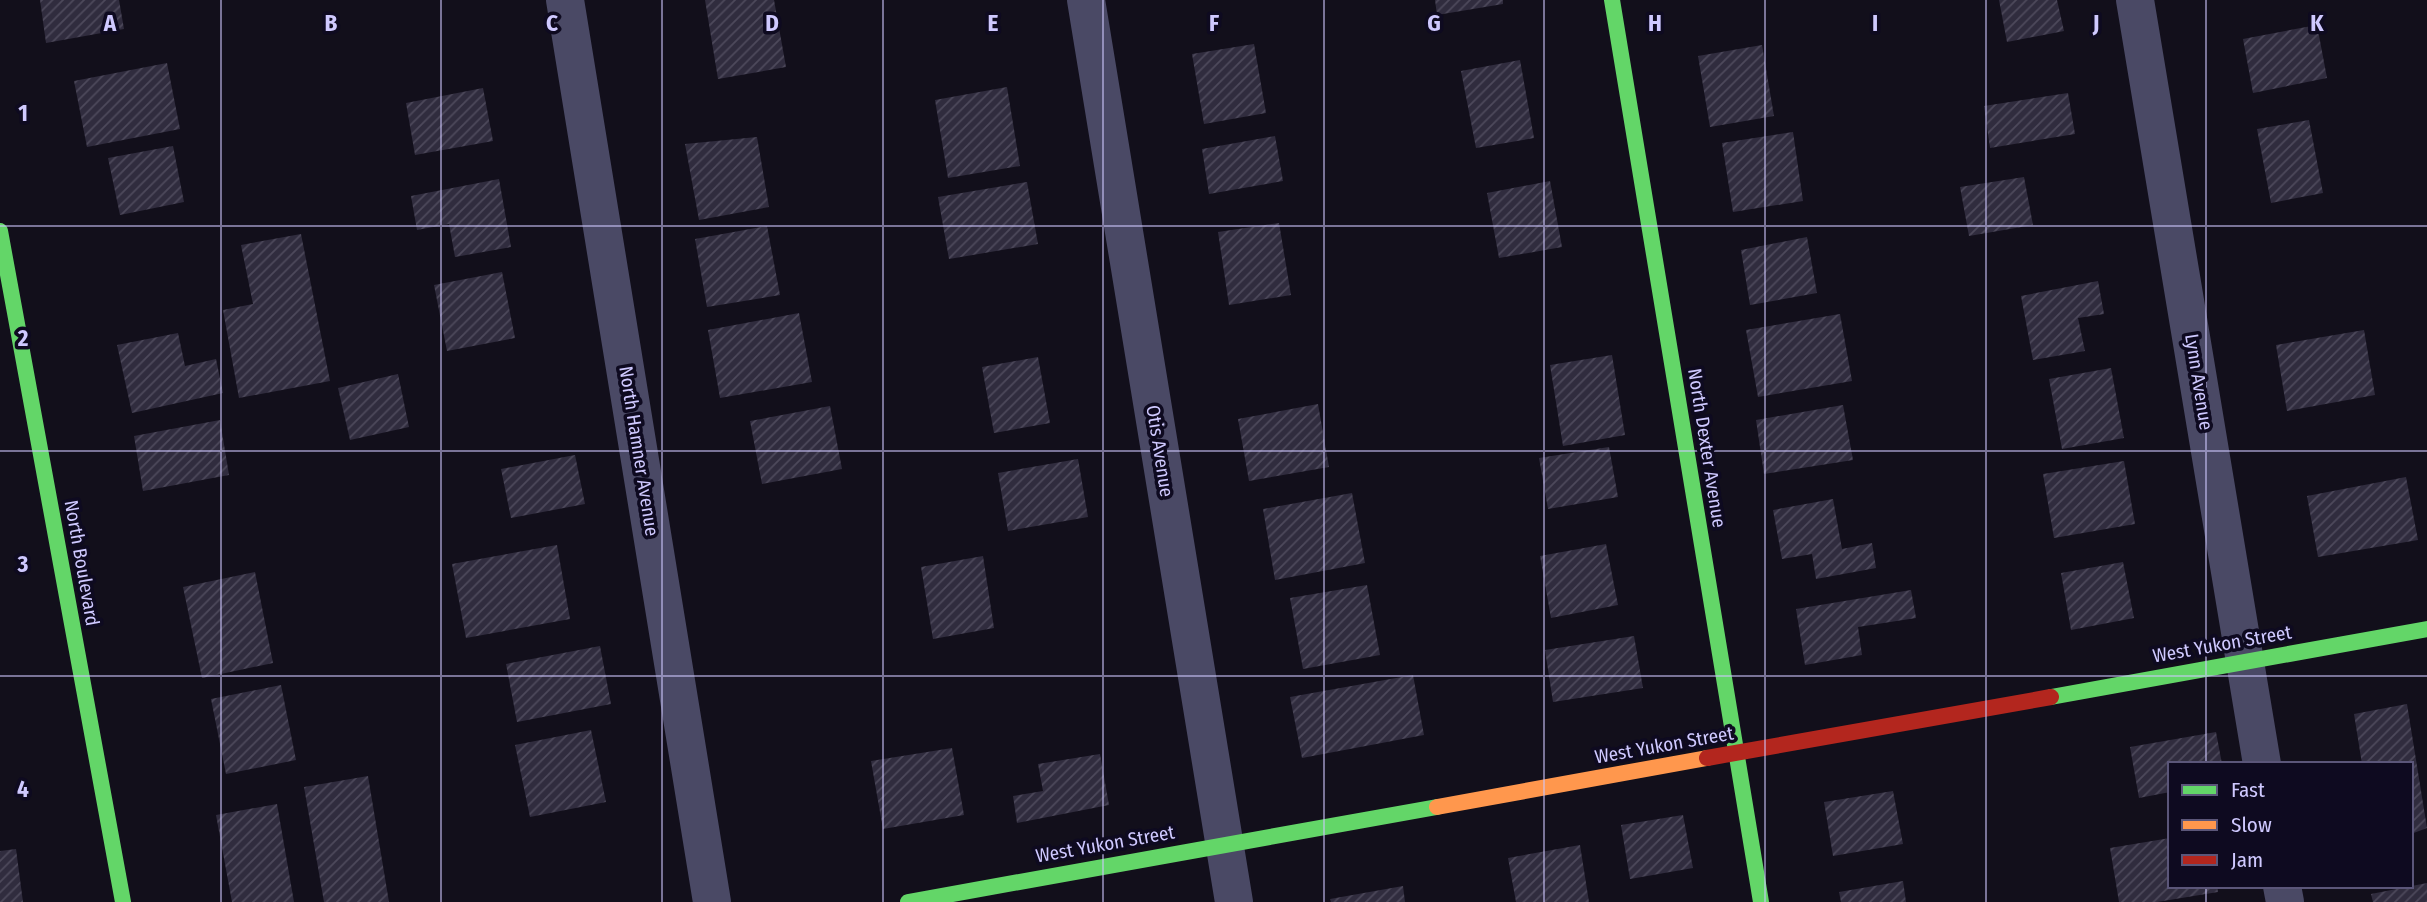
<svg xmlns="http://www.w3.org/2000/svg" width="2427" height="902" font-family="'Fira Sans Condensed',sans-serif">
<defs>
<pattern id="building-hatch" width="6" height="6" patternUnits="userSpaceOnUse" patternTransform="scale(1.75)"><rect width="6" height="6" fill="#302c3e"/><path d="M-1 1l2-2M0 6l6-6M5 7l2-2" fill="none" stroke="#4d495b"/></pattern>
</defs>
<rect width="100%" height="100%" fill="#120f1b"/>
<path fill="url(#building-hatch)" d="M40 0H119L124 29 46 43Z
M705 0H774L786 67 718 79Z
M1435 0H1503V4L1437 15Z
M1999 0H2057L2064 31 2007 42Z
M2317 25 2327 78 2253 93 2243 39Z
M1254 44 1266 113 1204 124 1192 54Z
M1762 45 1774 116 1710 127 1698 56Z
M1520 60 1534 138 1476 148 1461 71Z
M167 63 180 129 87 147 74 81Z
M1007 87 1020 166 948 178 935 100Z
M483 88 493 141 415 155 406 103Z
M2068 93 2075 134 1990 148 1984 106Z
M2309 120 2323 193 2271 203 2257 129Z
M1793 132 1803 201 1733 212 1722 143Z
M1275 136 1283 181 1209 194 1202 149Z
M757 137 769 207 699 220 685 144Z
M173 146 184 202 120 215 108 158Z
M2024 177 2033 225 1969 236 1960 187Z
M499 179 511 247 455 257 449 224 417 230 411 196Z
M1550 181 1562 247 1499 258 1487 193Z
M1027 182 1038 244 949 259 938 197Z
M1279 223 1291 295 1229 305 1218 232Z
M767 226 780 295 707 307 695 239Z
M301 234 330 381 239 398 223 310 253 304 241 245Z
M1807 237 1817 293 1750 305 1741 250Z
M502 272 515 338 447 351 434 285Z
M2098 281 2104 314 2078 318 2085 351 2033 360 2021 296Z
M799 313 812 382 720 398 708 330Z
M1840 314 1852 381 1758 397 1746 330Z
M2364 330 2375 395 2287 411 2276 345Z
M178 333 185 366 216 359 223 393 132 413 117 345Z
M1612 355 1625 435 1563 446 1550 365Z
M1038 357 1050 423 994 433 982 367Z
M2111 368 2124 438 2062 449 2049 379Z
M398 374 409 427 350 440 338 388Z
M1318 404 1329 467 1249 481 1238 419Z
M1843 405 1853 460 1764 474 1756 420Z
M830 406 842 469 762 484 750 421Z
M220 420 229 475 143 491 134 436Z
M1609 447 1618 497 1548 509 1539 458Z
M575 455 585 504 511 518 501 469Z
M1078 459 1088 517 1008 531 998 473Z
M2124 461 2135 524 2054 538 2043 474Z
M2406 477 2418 540 2318 557 2307 496Z
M1352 493 1365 563 1275 580 1263 509Z
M1833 499 1842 549 1872 543 1876 568 1816 579 1812 554 1782 559 1773 510Z
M1606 544 1618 605 1551 618 1540 556Z
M557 545 570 619 466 638 452 564Z
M983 556 994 628 933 639 921 567Z
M2123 562 2134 618 2071 630 2061 573Z
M255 572 273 663 202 678 183 587Z
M1367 585 1380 655 1303 669 1290 598Z
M1911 590 1916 618 1858 627 1862 655 1805 665 1796 609Z
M1634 636 1643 688 1553 702 1545 650Z
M600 646 611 704 517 722 506 664Z
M1413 675 1424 735 1302 758 1290 697Z
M281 685 296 760 226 774 211 699Z
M2407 704 2427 828 2411 834V764H2362L2354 714Z
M591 730 606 802 530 817 515 745Z
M2216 732 2222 764H2170V792L2139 798 2130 747Z
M952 748 964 815 883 829 871 761Z
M1100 754 1109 805 1017 823 1013 796 1043 791 1038 764Z
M368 776 389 902H324L304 787Z
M1893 791 1903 844 1833 856 1824 802Z
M277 804 294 902H232L216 815Z
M1683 815 1693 868 1630 879 1621 825Z
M2170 838V886H2217L2218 892 2157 902H2119L2110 848Z
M1580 845 1589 902H1516L1508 858Z
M16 849 23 902H0V851Z
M1903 881 1906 902H1841L1839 892Z
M2427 883V902H2373L2371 894Z
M1403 886 1405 902H1331L1330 899Z"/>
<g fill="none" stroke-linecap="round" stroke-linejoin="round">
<path stroke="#4a4965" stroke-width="38" d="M565 0 712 902
M1086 0 1234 902
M2135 0 2262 764
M2282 886 2285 902"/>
<path stroke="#63d668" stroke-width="16" d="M1612 0 1761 902
M0 231 123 902
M2051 697 2427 629
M908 902 1437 807"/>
<path stroke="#ff974d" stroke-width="16" d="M1437 807 1707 758"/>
<path stroke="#b3261e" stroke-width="16" d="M1707 758 2051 697"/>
</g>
<path fill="none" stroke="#cfc9ff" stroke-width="2" stroke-opacity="0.55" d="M221 0V902M441 0V902M662 0V902M883 0V902M1103 0V902M1324 0V902M1544 0V902M1765 0V902M1986 0V902M2206 0V764M0 226H2427M0 451H2427M0 676H2427M2206 886V902"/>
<g text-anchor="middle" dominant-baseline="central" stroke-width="7" stroke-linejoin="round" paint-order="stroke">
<g font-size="19" fill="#cfc9ff" stroke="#0e0a20">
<text transform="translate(2199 382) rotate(81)">Lynn Avenue</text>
<text transform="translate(1707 448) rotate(81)">North Dexter Avenue</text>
<text transform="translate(639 451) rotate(81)">North Hamner Avenue</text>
<text transform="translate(1160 451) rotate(81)">Otis Avenue</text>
<text transform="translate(82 563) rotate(80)">North Boulevard</text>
<text transform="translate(2222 644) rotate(-10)">West Yukon Street</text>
<text transform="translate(1664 745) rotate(-10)">West Yukon Street</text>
<text transform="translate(1105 844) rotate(-10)">West Yukon Street</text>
</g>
</g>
<g font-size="23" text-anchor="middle" font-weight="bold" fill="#cfc9ff" stroke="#0e0a20" stroke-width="7" stroke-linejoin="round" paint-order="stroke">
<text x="110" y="31">A</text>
<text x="331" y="31">B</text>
<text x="552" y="31">C</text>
<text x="772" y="31">D</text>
<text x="993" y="31">E</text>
<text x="1214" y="31">F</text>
<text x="1434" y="31">G</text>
<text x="1655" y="31">H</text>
<text x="1875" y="31">I</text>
<text x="2096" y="31">J</text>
<text x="2317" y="31">K</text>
<text x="23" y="121">1</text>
<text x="23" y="346">2</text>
<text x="23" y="572">3</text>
<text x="23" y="797">4</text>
</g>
<rect x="2168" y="762" width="245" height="126" fill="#0e0a20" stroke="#5b5679" stroke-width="2"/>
<rect x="2182" y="785" width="35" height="10" fill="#63d668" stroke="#5b5679" stroke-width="2"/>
<text x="2231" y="797" font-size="21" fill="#cfc9ff">Fast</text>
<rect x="2182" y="820" width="35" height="10" fill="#ff974d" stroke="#5b5679" stroke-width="2"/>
<text x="2231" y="832" font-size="21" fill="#cfc9ff">Slow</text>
<rect x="2182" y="855" width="35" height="10" fill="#b3261e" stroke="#5b5679" stroke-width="2"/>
<text x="2231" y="867" font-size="21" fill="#cfc9ff">Jam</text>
</svg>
